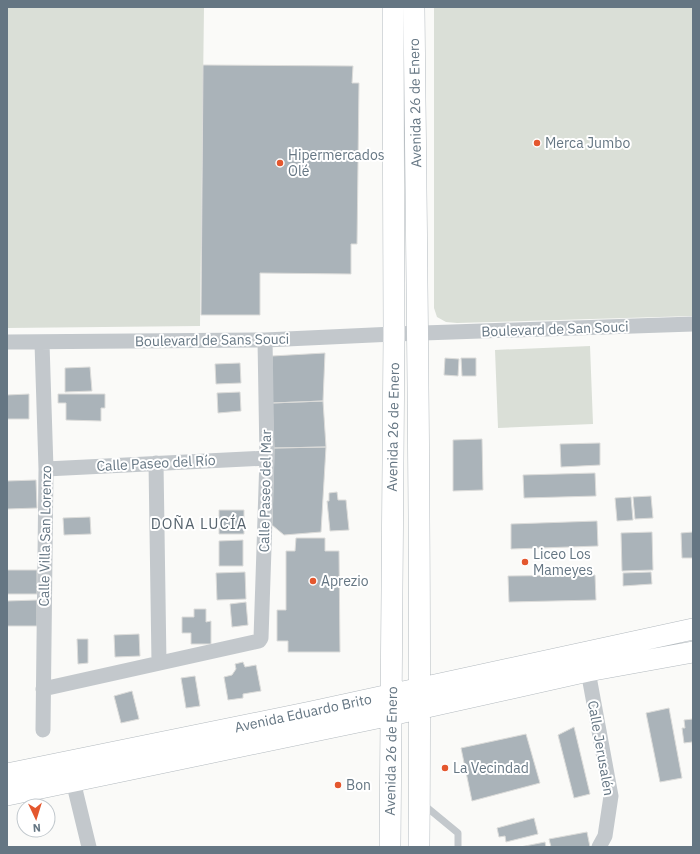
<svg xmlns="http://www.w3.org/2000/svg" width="700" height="854" font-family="'IBM Plex Sans',sans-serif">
<rect width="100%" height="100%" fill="#fafaf8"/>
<path fill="#dadfd7" d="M7 7H204L200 326 7 328Z
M434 7H693V316L457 323 446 322 437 317 434 308Z
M590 346 593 424 498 428 495 350Z"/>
<path fill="#aab3b9" stroke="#dcdcda" d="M203 65 353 66 352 83H359L357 244H351V274L260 273V315H201Z
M325 353 323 401 272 403V356Z
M445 358 459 359 458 376 444 375Z
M461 358H476V376H462Z
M240 363 241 383 216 384 215 364Z
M90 367 92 391 65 392V368Z
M240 392 241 411 218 413 217 393Z
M29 394V419H7V395Z
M58 394H105V408H101V421L66 420V403H58Z
M323 401 326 447 274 448 272 403Z
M482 439 483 490 453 491V440Z
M600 443V465L561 467 560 444Z
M326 447 321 532 284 535 272 525 274 448Z
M595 473 596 496 524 498 523 475Z
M36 480 37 508 7 509V481Z
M337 492 338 500H346L349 530 330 531 327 501H329V493Z
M651 496 653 518 635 519 633 497Z
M631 497 633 520 617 521 615 498Z
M219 510H244V534H219Z
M90 517 91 534 64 535 63 518Z
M597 521 598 546 511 549V524Z
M652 532 653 570 622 571 621 533Z
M693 532V558H682L681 533Z
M296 538H325V551H339L340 652H288V641H277V610H286V551H295Z
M243 540V566H219V541Z
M7 570H37V594H7Z
M245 572 246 599 217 600 216 573Z
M651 572 652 584 623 586V573Z
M595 575 596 600 509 602 508 576Z
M37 600V626H7V601Z
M246 602 248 625 232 627 230 604Z
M194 609H206V622L211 621V644H191V633H182V617H194Z
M139 634 140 656 115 657 114 635Z
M77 639H88V663L78 664Z
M243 662 245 667 256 665 261 691 243 694V698L228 700 224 677 232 675 236 669 235 664Z
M195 676 200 706 186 708 181 678Z
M132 691 139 719 121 723 114 696Z
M669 708 682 778 660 782 646 713Z
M693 719V750L692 742 684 743 682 728H685L684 720Z
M574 727 590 794 574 798 558 735Z
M526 734 540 783 472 801 461 748Z
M534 818 538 834 506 842 505 836 499 837 497 828Z
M587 832 590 847H551L549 839Z
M545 842 546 847H520Z"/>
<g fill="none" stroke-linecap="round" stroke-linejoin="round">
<defs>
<path id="secondary" d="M414 7C417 287 421 567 419 847
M7 774 311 712 693 629
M7 795 391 715 588 671 693 652
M390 847 394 334 393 7"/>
</defs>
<use href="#secondary" stroke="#b3babf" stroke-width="22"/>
<path stroke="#c3c8cc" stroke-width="7" d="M424 805 458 833V847"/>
<path stroke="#c3c8cc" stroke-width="15" d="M7 342 265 340 394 334 693 324
M42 343 46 469 43 730
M156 463 159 663
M46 469 267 458
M588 671 611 796 605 836 599 847
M43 689 259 641 261 638 267 458 265 340
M73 781 89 847"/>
<use href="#secondary" stroke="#fff" stroke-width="21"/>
</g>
<g fill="#e4572e" stroke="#fff" stroke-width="1.5">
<circle cx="537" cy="143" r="4"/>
<circle cx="280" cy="163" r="4"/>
<circle cx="525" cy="562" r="4"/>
<circle cx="313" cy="581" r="4"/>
<circle cx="445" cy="768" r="4"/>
<circle cx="338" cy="785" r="4"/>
</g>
<g text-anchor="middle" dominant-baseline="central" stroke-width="4" stroke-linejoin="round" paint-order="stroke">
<g font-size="14" fill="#657683" stroke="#fff">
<text transform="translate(415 103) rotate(-91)">Avenida 26 de Enero</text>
<text transform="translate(555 329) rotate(-2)">Boulevard de San Souci</text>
<text transform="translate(212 340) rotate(-1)">Boulevard de Sans Souci</text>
<text transform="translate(393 427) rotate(-89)">Avenida 26 de Enero</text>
<text transform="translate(156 463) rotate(-3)">Calle Paseo del Río</text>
<text transform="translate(265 491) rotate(-89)">Calle Paseo del Mar</text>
<text transform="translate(45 536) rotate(-89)">Calle Villa San Lorenzo</text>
<text transform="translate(303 713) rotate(-12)">Avenida Eduardo Brito</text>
<text transform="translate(601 748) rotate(80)">Calle Jerusalén</text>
<text transform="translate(391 751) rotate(-89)">Avenida 26 de Enero</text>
</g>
<g font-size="14" fill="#657683" stroke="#fff" text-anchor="start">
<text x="545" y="143">Merca Jumbo</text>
<text x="288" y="155">Hipermercados<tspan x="288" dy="16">Olé</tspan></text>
<text x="533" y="554">Liceo Los<tspan x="533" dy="16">Mameyes</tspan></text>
<text x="321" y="581">Aprezio</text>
<text x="453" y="768">La Vecindad</text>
<text x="346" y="785">Bon</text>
</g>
<g font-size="15" letter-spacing="1" fill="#57646e" stroke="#fff">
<text x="199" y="523">DOÑA LUCÍA</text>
</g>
</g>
<rect width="700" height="854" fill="none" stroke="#657683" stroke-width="16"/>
<g transform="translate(36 818) rotate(176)"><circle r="19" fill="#ffffff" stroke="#c1c8cd"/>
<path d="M0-3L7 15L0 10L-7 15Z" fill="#e4572e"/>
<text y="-6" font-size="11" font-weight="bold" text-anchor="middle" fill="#657683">N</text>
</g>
</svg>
